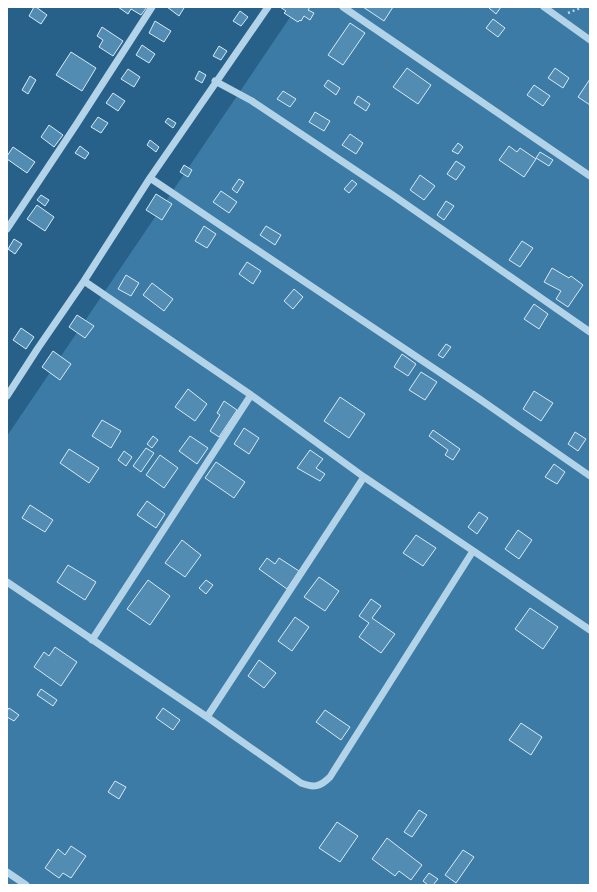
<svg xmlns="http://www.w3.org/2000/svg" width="597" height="892" font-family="Rubik,sans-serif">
<rect width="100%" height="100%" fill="#276088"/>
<path fill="#3b7ba5" d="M297 7H590V885H7V436Z"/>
<path fill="#538cb2" stroke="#d7eaf7" d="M34 7H36L47 15 41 24 29 16Z
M118 7H147L141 15 131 9 128 14Z
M167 7H182L184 8 179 16Z
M280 7H310L308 10 314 13 310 20 304 16 301 21 300 20 298 22 284 13 286 11Z
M363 7H393L384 21Z
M490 7H501L496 14 489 8Z
M240 11 248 17 241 26 233 21Z
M493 19 505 28 498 37 486 28Z
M155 21 171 31 164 42 149 33Z
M350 23 365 33 343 65 328 55Z
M102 27 123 41 113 56 99 47 103 40 97 36Z
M142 45 155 54 149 63 136 55Z
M219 46 227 51 221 60 213 56Z
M71 52 96 68 82 91 56 75Z
M407 68 431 85 418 104 393 87Z
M555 68 569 78 563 88 548 78Z
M128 69 140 77 134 87 121 79Z
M199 71 206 75 202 83 195 79Z
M30 76 36 80 28 94 22 90Z
M590 79V105L578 97Z
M328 80 340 88 336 95 324 86Z
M534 85 550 96 543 106 527 95Z
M283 91 296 99 290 107 277 99Z
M113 93 125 101 118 111 106 103Z
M358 96 370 104 366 111 354 103Z
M315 112 330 121 324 131 309 122Z
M98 117 108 123 101 133 91 127Z
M168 118 176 123 173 128 165 122Z
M49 125 63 135 54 147 41 137Z
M350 134 363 143 356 154 342 145Z
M150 140 159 147 156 152 147 145Z
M458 143 463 147 458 154 452 151Z
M80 146 89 153 85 159 75 153Z
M509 146 517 152 520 148 536 159 524 177 499 160Z
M13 147 35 162 27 173 7 159V156Z
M540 152 553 160 549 166 536 158Z
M456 161 465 167 456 180 447 174Z
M184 165 192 170 188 177 180 172Z
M420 175 435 186 424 200 410 190Z
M239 179 244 182 237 193 232 189Z
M352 180 357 184 349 193 344 189Z
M221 191 237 202 229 213 213 202Z
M156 194 172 204 162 220 146 210Z
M41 195 49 200 45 206 37 200Z
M446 201 454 206 444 220 437 215Z
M37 205 54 217 45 231 27 219Z
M204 226 216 234 207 248 195 241Z
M266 226 281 235 275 245 260 235Z
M14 239 22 244 15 254 8 249Z
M522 241 533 248 520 267 509 260Z
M247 262 261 271 253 284 239 274Z
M552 268 569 278 571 276 583 285 568 307 556 299 561 291 544 282Z
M126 275 139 283 131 296 118 289Z
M152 283 173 299 164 311 143 295Z
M294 289 303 297 293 309 284 301Z
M534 304 548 314 539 329 524 319Z
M77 315 94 326 85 338 69 327Z
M21 328 34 337 26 349 13 340Z
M446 344 451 347 443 358 438 355Z
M53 351 71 364 60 380 42 367Z
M402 354 416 364 408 376 394 367Z
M421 372 437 382 425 400 409 390Z
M188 389 207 404 195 421 175 407Z
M534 391 553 403 541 421 523 409Z
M340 397 365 414 349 438 324 421Z
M224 401 237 410 219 437 210 431 220 415 217 413Z
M102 420 121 431 111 448 92 436Z
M244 428 259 438 249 454 234 444Z
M433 430 460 449 453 460 445 455 448 450 429 436Z
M575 432 586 439 578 451 568 444Z
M153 436 158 440 152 448 147 444Z
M190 436 208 448 197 464 179 451Z
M146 448 154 453 141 472 133 466Z
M69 449 99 468 89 483 60 463Z
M310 450 323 459 316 468 325 474 320 481 297 468Z
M124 451 132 457 126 466 118 460Z
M160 455 178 468 164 488 146 475Z
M216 462 245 482 234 498 205 478Z
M554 464 565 472 557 484 545 477Z
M147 501 165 514 156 528 137 515Z
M30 505 53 520 45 532 22 518Z
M479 512 488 518 477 534 468 527Z
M518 530 532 540 519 559 505 549Z
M416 535 436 548 423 566 403 553Z
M182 540 201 555 185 577 165 563Z
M267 558 275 564 279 558 299 571 287 589 259 569Z
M68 565 96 582 85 600 57 582Z
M319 577 339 591 325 611 304 597Z
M148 580 170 596 150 625 127 609Z
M206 580 213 585 206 594 199 588Z
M371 599 381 606 372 618 395 634 381 653 359 637 369 623 359 616Z
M530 608 558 627 543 649 515 629Z
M295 617 309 627 292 651 278 641Z
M55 647 77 662 61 686 34 667 44 652 49 656Z
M259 660 276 673 264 688 248 676Z
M41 689 57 700 53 706 37 695Z
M9 708 19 715 14 721 7 717V711Z
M163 708 180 720 173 730 156 718Z
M325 710 350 727 341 740 316 722Z
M521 723 542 737 531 755 509 740Z
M115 781 126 787 119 799 108 792Z
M419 810 427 815 412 837 404 832Z
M337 822 358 836 340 862 319 848Z
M387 838 422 865 411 880 399 871 395 876 372 859Z
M71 846 86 856 71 878 63 873 59 878 45 868 58 849 65 855Z
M463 850 474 857 456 883 445 875Z
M429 873 438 879 433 885H428L423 881Z"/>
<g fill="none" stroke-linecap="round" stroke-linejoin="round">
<path stroke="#b3d3e9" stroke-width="2.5" stroke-dasharray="2 3" stroke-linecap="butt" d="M568 13 583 7"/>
<path stroke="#b3d3e9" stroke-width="7" d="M343 7 590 176
M544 7 590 40
M215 81 252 101 394 196 590 332
M150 178 478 398 590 476
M7 229 76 125 152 7
M84 281 251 395 364 477 590 630
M7 396 38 348 84 281 150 178 268 7
M7 582 207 717 301 783C314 788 320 787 330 777L473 551
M92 640 251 395
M207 717 364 477
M7 872 26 885"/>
</g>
<rect width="597" height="892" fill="none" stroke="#ffffff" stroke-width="16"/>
</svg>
